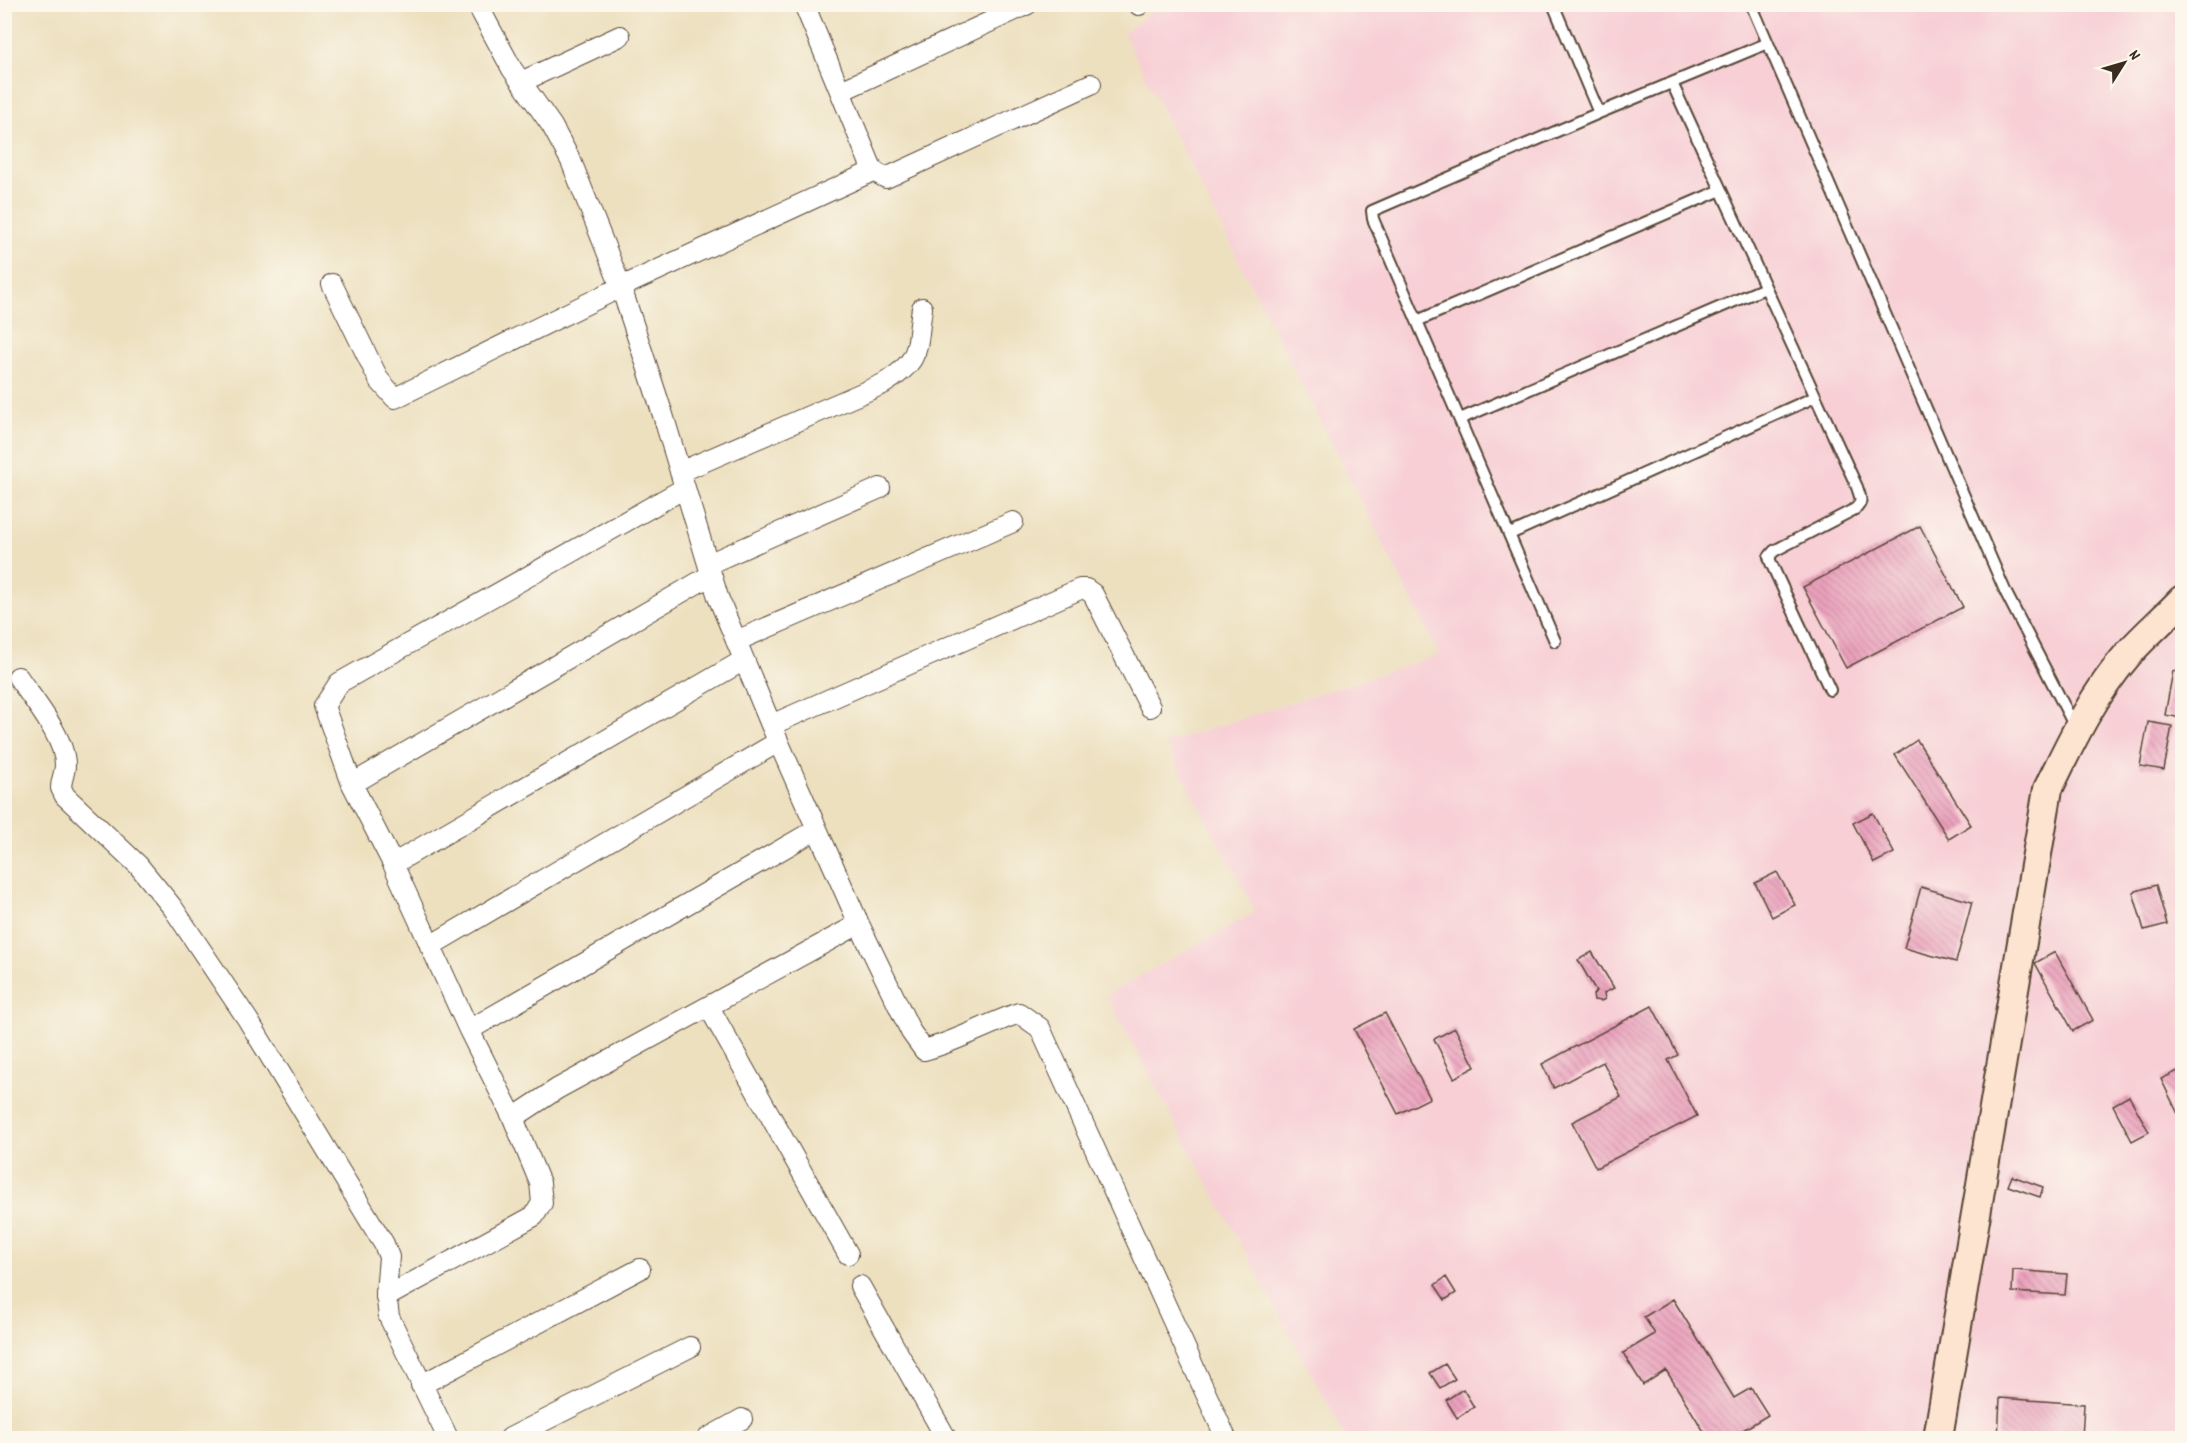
<svg xmlns="http://www.w3.org/2000/svg" width="2187" height="1443" font-family="Dekko,sans-serif">
<defs>
<pattern id="building-back-hatch" width="6" height="6" patternUnits="userSpaceOnUse" patternTransform="scale(1.5)"><rect width="6" height="6" fill="#eca2bd"/><path d="M-1 5l2 2M0 0l6 6M5-1l2 2" fill="none" stroke="#c08499"/></pattern>
</defs>
<rect width="100%" height="100%" fill="#fbf7ec"/>
<filter id="ink" filterUnits="userSpaceOnUse"><feTurbulence type="fractalNoise" baseFrequency=".0167" numOctaves="2"/><feDisplacementMap in="SourceGraphic" scale="12" xChannelSelector="R" yChannelSelector="G"/><feConvolveMatrix kernelMatrix="1 2 1 2 8 2 1 2 1" color-interpolation-filters="sRGB"/></filter>
<filter id="wash" filterUnits="userSpaceOnUse"><feTurbulence type="fractalNoise" baseFrequency=".008" numOctaves="4" result="noise"/><feDisplacementMap in="SourceGraphic" scale="24" xChannelSelector="R" yChannelSelector="G"/><feGaussianBlur stdDeviation="1.35" result="paint"/><feColorMatrix in="noise" values="0 0 0 0 0 0 0 0 0 0 0 0 0 0 0 0 0 1.4 0 .05"/><feComposite in="paint" operator="in"/></filter>
<g filter="url(#wash)">
<rect width="100%" height="100%" fill="#ede0bf"/>
<path fill="#f7cfd5" d="M1162 4 2182 5V1438H1346L1106 995 1256 912 1165 743 1439 655 1123 33Z"/>
<g id="blocks">
<path fill="url(#building-back-hatch)" d="M1920 526 1963 607 1846 668 1803 587Z
M2173 671 2182 673V718L2165 715Z
M2148 722 2172 726 2164 770 2140 766Z
M1917 740 1971 825 1949 839 1895 755Z
M1873 813 1894 853 1874 863 1853 823Z
M1777 872 1795 905 1772 917 1755 883Z
M2156 885 2167 924 2144 930 2133 892Z
M1921 887 1972 902 1956 962 1904 948Z
M1592 952 1614 988 1604 993 1605 999 1601 1001 1594 1000 1593 995 1596 991 1578 960Z
M2055 952 2093 1020 2073 1031 2035 963Z
M1652 1006 1678 1055 1668 1060 1697 1116 1596 1168 1572 1122 1621 1097 1603 1062 1554 1088 1542 1064Z
M1385 1013 1430 1098 1398 1114 1354 1029Z
M1455 1028 1475 1067 1454 1078 1434 1039Z
M2182 1069V1122L2161 1079Z
M2129 1096 2149 1132 2132 1141 2113 1105Z
M2012 1176 2043 1187 2040 1197 2008 1186Z
M2013 1270 2067 1274 2065 1295 2012 1292Z
M1446 1277 1456 1293 1445 1300 1435 1285Z
M1673 1299 1734 1398 1751 1388 1768 1415 1730 1438H1708L1666 1370 1643 1385 1623 1353 1655 1334 1644 1317Z
M1445 1364 1455 1379 1440 1388 1430 1373Z
M1463 1389 1474 1407 1457 1418 1446 1400Z
M2000 1398 2084 1404 2082 1438H1998Z"/>
</g>
</g>
<g filter="url(#ink)">
<use href="#blocks" fill-opacity="0" stroke="#564536" stroke-width="1.5"/>
<g fill="none" stroke-linecap="round" stroke-linejoin="round">
<defs>
<path id="lane" d="M1553 4 1599 113 1768 43
M1751 4 2006 593 2075 727
M1672 83 1857 487C1860 497 1864 502 1855 509L1774 551 1769 557 1771 563 1830 690
M1417 321 1721 190
M1460 419 1765 288
M1510 534 1815 397
M1555 641 1373 219 1372 211 1599 113"/>
<path id="street" d="M477 4 512 69 552 126 571 161 621 287 663 415 718 597 771 725 859 924 911 1032 924 1050C956 1042 987 1024 1019 1013L1040 1028 1226 1438
M1139 4V5
M521 82 620 36
M841 91 1028 4
M873 171 886 178 1091 84
M332 284 379 380 395 398 621 287 873 171 804 4
M680 472 883 384C922 360 916 350 922 308
M708 564 880 488
M736 641 1013 522
M18 677C33 700 65 737 65 765 65 773 61 780 61 788L65 796 138 865 173 908 248 1020 384 1244 389 1257 386 1293 389 1317 448 1438
M771 725 1080 589H1086L1093 594 1150 707
M352 784 711 575
M393 864 744 660
M430 946 778 742
M709 1007 848 1254
M469 1030 817 829
M513 1118 469 1030 393 864 352 784 324 706 339 683 685 488
M860 1286 946 1438
M386 1297 534 1216 542 1203 540 1183 513 1118 557 1089 859 924
M421 1385 640 1269
M510 1438 690 1347
M708 1438 742 1419"/>
<path id="secondary" d="M1938 1438 2048 789C2071 741 2094 693 2129 653 2146 634 2165 618 2182 600"/>
</defs>
<use href="#lane" stroke="#564536" stroke-width="14"/>
<use href="#street" stroke="#564536" stroke-width="22"/>
<use href="#secondary" stroke="#564536" stroke-width="32"/>
<use href="#lane" stroke="#fff" stroke-width="10"/>
<use href="#street" stroke="#fff" stroke-width="20"/>
<use href="#secondary" stroke="#fde4d0" stroke-width="28"/>
</g>
</g>
<rect width="2187" height="1443" fill="none" stroke="#fbf7ec" stroke-width="24"/>
<g transform="translate(2124 63) rotate(53)" stroke="#fbf7ec" stroke-width="4.5" paint-order="stroke">
<path d="M0-4.5L10 22L0 15L-10 22Z" fill="#3b2a1e"/>
<text y="-9" font-size="16" font-weight="bold" text-anchor="middle" fill="#3b2a1e">N</text>
</g>
</svg>
